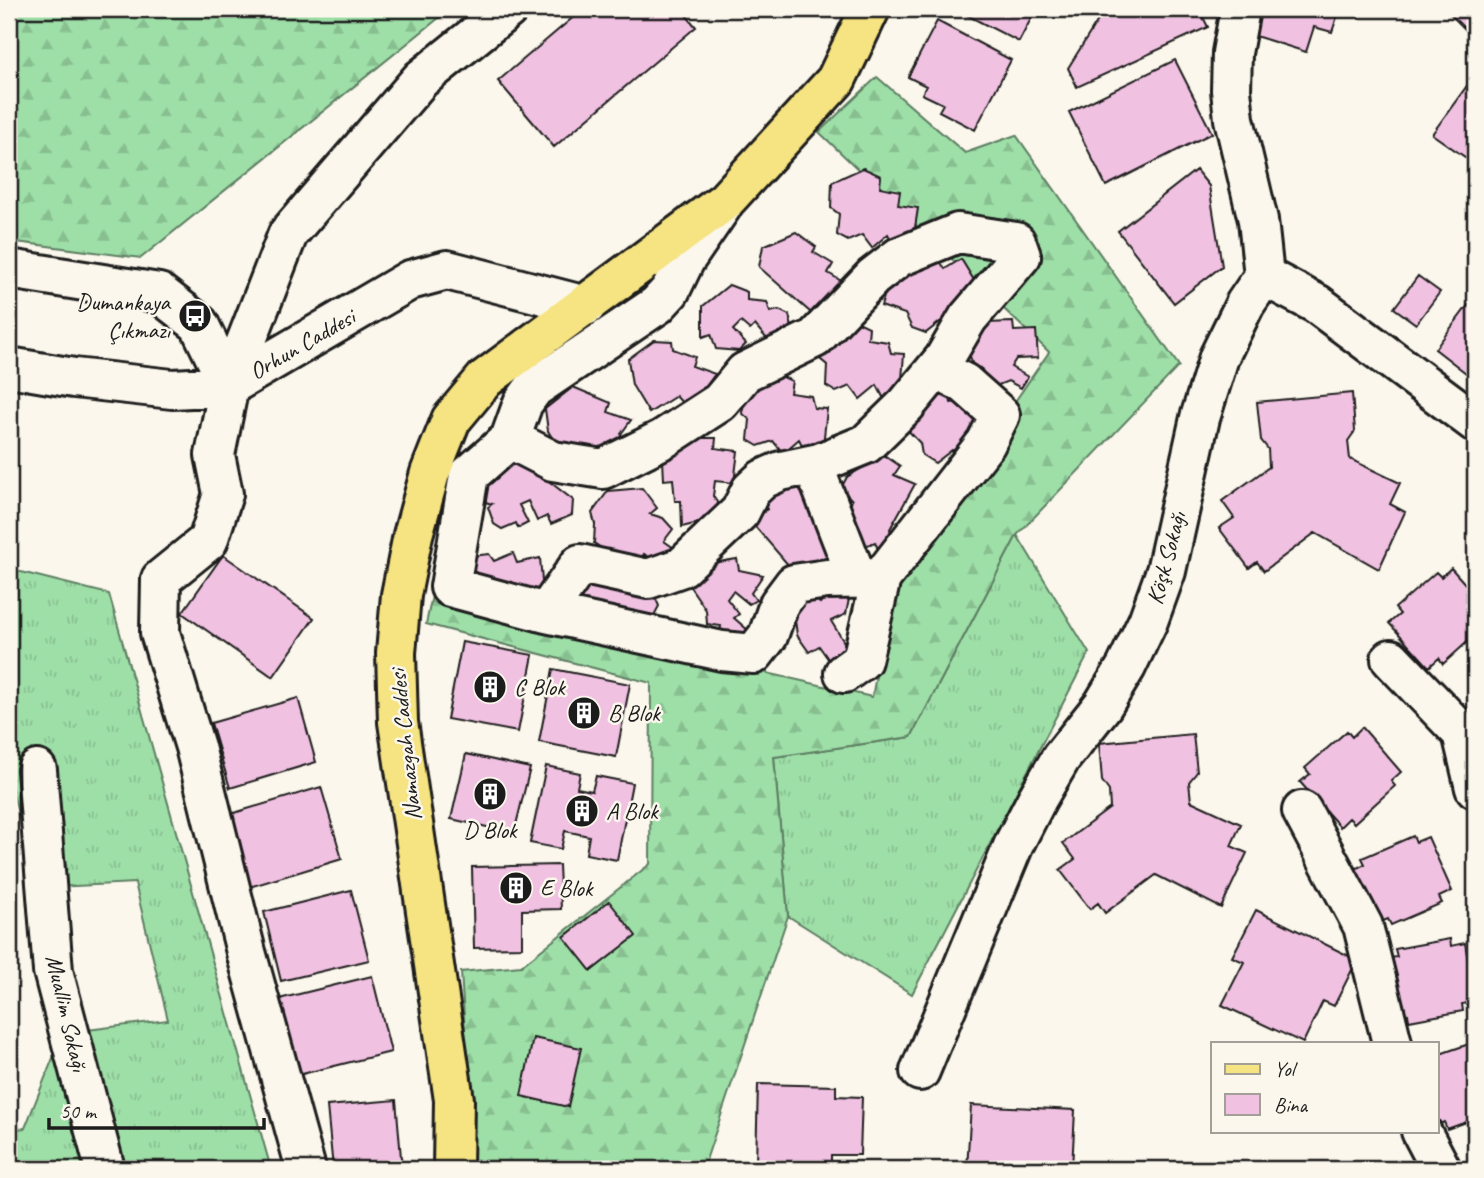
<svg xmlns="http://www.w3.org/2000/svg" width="1484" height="1178" font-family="Caveat,sans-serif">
<defs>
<pattern id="grass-tufts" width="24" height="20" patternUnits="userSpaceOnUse" patternTransform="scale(1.75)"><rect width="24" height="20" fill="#9edfa8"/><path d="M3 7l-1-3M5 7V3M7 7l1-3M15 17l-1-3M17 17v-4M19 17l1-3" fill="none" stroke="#88bf90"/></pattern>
<pattern id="forest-firs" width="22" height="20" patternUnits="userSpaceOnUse" patternTransform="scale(1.75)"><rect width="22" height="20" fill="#9edfa8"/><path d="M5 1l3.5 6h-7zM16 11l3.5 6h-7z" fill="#88bf90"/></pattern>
</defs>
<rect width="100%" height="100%" fill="#fbf7ec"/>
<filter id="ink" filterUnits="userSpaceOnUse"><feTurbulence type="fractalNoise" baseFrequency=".0143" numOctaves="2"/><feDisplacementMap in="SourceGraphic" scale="14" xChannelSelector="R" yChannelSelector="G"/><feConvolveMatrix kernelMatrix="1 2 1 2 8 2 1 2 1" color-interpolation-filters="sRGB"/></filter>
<g filter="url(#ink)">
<path fill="url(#grass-tufts)" stroke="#5d7e62" stroke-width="2" d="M1017 535 1089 653 912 994 788 916 774 757 911 737Z
M9 569 109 594 271 1169H9V1130L25 1128 63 1033 168 1020 135 883 35 888 9 775Z"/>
<path fill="url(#forest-firs)" stroke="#5d7e62" stroke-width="2" d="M9 9H450L141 258 9 241Z
M877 77 965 153 1016 135 1179 366 1017 535 911 737 774 757 788 916 703 1169H474L461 972 521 966 650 864 651 683 426 624 432 596 872 697 895 576 1049 352 819 132Z"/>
<path fill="#f1c1e2" stroke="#1c1c1c" stroke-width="2" d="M583 9H681L696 27 554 147 498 81Z
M955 9H1036L1019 42Z
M1105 9H1199L1208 27 1077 87 1068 68Z
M1257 9H1324L1338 14 1332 32 1314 27 1306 52 1249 34Z
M1445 9H1475V39Z
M937 21 1011 60 975 130 939 111 943 104 922 94 926 86 908 77Z
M1175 60 1212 133 1106 186 1069 112Z
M1469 83 1475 88V164L1432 134Z
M863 168 881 176 880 187 900 191 898 205 918 208 913 241 899 254 888 234 872 248 862 235 848 241 837 235 839 214 831 208 832 182Z
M1196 170 1209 186 1222 266 1174 303 1118 231Z
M796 232 816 247 813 252 833 264 828 273 848 285 819 320 759 267 763 246Z
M938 258 945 269 961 259 980 290 926 333 912 328 905 314 881 306 892 271Z
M1418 276 1440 292 1416 324 1394 308Z
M729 285 747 292V300L767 302 770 312 779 310 789 315 792 327 780 336 779 353 755 325 750 330 741 322 733 330 746 344 739 351 716 349 711 334 703 337V306Z
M1475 296V380L1435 349Z
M852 319 869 327 868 339 888 342 891 353 904 354 901 392 887 405 877 385 860 399 850 386 836 392 826 386 827 365 820 359 824 339Z
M1013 322 1014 331 1036 330 1038 358 1016 359 1011 367 1028 377 1021 388 1008 381 991 388 981 368 973 367 967 345 986 323Z
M654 340 672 341 673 349 695 357 692 366 715 374 705 388 712 400 694 416 676 396 649 413 632 385 628 359Z
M774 373 792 381 790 393 811 396 814 408 827 409 823 446 809 459 799 439 783 453 773 441 758 446 748 440 750 420 742 413 746 393Z
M573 387 611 403 608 412 631 420 621 434 628 446 604 467 585 446 565 459 548 431 545 409Z
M949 390 951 403 976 400 981 439 966 460 952 450 935 463 922 455 920 443 901 423 932 393Z
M1352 393 1355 431 1348 441 1350 459 1400 483 1390 504 1405 512 1379 569 1315 533 1264 571 1257 562 1249 568 1219 528 1234 518 1222 501 1269 467 1268 449 1261 440 1257 402Z
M695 438H716L715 448 738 451 734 483 715 481 713 496 726 516 682 527 681 501H675L673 479 664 480 663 460Z
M884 455 900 466 894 475 915 484 890 529 895 548 882 559 875 542 860 548 848 514 852 500 841 488 847 477Z
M523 461 573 500 572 515 551 524 547 516 537 521 528 501 519 505 528 523 518 528 516 523 502 529 494 524 488 507 492 504 482 501 488 475Z
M811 484 835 554 823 563 796 574 752 523 767 509 759 498 782 485Z
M642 488 657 508 650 514 663 518 673 529 664 541 674 548 661 566 644 554 633 570 594 543 595 524 592 513 608 491Z
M513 553 517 563 540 558 542 581 554 585 550 597 466 576 472 556 489 554 494 561Z
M223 555 314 618 273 677 182 613Z
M737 559 739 570 763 575 751 593 756 600 749 604 733 591 727 599 739 614 734 618 757 638 718 641 721 626 707 624 706 610 689 585 707 564Z
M1451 568 1475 595V635L1443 664 1439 658 1429 667 1389 623 1400 614 1395 608 1436 572 1441 577Z
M592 573 635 596 655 597 659 606 651 621 564 605Z
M833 587 849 599 846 614 831 621 847 647 831 663 819 646 809 652 797 635 793 606 810 595 820 603Z
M462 642 533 655 518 732 447 719Z
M553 669 630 684 616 757 539 742Z
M298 698 316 762 230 788 211 723Z
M1362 727 1401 772 1391 781 1395 786 1354 823 1349 818 1340 827 1300 782 1310 774 1305 768 1347 731 1352 737Z
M1193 734 1197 772 1189 782 1191 801 1241 824 1231 846 1247 853 1221 908 1156 875 1105 913 1098 903 1090 909 1060 870 1075 859 1063 843 1110 808 1109 791 1102 781 1099 743Z
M466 754 530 768 514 833 451 819Z
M546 766 580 773 577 788 592 791 596 776 632 783 617 860 586 854 589 836 565 831 561 849 530 843Z
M321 787 342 859 246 888 224 816Z
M1413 836 1416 842 1428 837 1452 891 1439 897 1442 903 1391 925 1388 919 1376 924 1353 870 1365 864 1362 858Z
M559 865 561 909 522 910V947L474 948 472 867Z
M351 890 369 960 281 981 264 912Z
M609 901 636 936 591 971 564 937Z
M1256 910 1357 960 1334 1006 1323 1001 1303 1043 1222 1005 1244 962 1232 957Z
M1450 939 1451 946 1465 943 1475 1002 1462 1004 1463 1011 1409 1021 1408 1014 1394 1017 1383 959 1397 957 1395 949Z
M372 976 391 1052 298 1075 279 999Z
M533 1038 581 1048 568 1107 521 1096Z
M1475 1042V1119L1447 1129 1444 1122 1437 1125V1055Z
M758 1084 836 1086V1096L862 1097 860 1155H831V1166L756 1164Z
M396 1100 402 1169H333L327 1106Z
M971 1105 1075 1110 1072 1169H967Z"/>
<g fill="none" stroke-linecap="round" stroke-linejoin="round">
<defs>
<path id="minor" d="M722 206 685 260 670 291 657 305 534 388 523 403 510 439 469 475 450 587 546 613 722 651 754 654 768 636 779 604 794 584 827 579 881 578 862 660 844 673
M9 269 159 293 199 324 229 386
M1264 276 1317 304 1475 422
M9 367 74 378 172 389 229 386 410 280 447 270 586 306
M510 439 553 461 603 469 663 439 720 402 745 372 815 338 873 277 899 257 958 233 1016 242 1021 256 968 318 944 359 906 405 866 444 819 463 781 471 763 479 751 490 740 512 682 567 648 579 580 564 546 613
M813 465 857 578
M881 578 986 443 1000 415 964 383 936 369
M1391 659 1462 733 1475 788
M37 770 53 971 105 1169
M1302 811 1363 926 1392 1043
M920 1071 1014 844 1037 799 1061 758 1103 705 1126 667 1148 621 1166 571 1200 418 1219 357 1245 304 1264 276 1258 220 1234 119 1231 90 1232 53 1240 9
M1421 1131 1441 1169
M306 1169 246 952 195 747 160 633 161 579 208 541 223 494 215 455 229 386 288 234 421 79 508 9"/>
<path id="major" d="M453 1169 454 1100 398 722 396 653 401 595 413 535 430 473 451 420 485 379 725 201 836 80 870 9"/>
</defs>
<use href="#minor" stroke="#1c1c1c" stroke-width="44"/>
<use href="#major" stroke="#1c1c1c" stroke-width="44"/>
<use href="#minor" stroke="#fbf7ec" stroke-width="38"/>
<use href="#major" stroke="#f6e381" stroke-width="38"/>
</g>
</g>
<defs>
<symbol id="bus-disc" viewBox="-11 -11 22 22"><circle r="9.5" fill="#1c1c1c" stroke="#fbf7ec"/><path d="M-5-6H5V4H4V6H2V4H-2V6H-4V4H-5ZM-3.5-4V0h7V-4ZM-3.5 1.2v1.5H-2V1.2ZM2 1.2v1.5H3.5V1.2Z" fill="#fff"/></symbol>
<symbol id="building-disc" viewBox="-11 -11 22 22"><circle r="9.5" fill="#1c1c1c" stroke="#fbf7ec"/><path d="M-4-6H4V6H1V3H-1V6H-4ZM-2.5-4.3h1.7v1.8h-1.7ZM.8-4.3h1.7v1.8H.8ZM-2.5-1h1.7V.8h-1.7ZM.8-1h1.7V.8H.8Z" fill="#fff"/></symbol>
</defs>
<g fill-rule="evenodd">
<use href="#bus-disc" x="176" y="297" width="38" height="38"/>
<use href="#building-disc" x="471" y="668" width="38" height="38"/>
<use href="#building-disc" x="565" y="694" width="38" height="38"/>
<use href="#building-disc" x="471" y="775" width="38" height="38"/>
<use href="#building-disc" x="563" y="792" width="38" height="38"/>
<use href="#building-disc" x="497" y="869" width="38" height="38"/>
</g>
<g text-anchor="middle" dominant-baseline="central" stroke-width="5" stroke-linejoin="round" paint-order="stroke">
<g font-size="24" fill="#1c1c1c" stroke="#fbf7ec" text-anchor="start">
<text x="170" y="302" text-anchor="end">Dumankaya<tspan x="170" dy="28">Çıkmazı</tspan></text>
<text x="514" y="687">C Blok</text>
<text x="608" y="713">B Blok</text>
<text x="606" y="811">A Blok</text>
<text x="490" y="830" text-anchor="middle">D Blok</text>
<text x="540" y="888">E Blok</text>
</g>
<g font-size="24" fill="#1c1c1c" stroke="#fbf7ec">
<text transform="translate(302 344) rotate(-30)">Orhun Caddesi</text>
<text transform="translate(1166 558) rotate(-75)">Köşk Sokağı</text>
<text transform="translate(405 745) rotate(-96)">Namazgah Caddesi</text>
<text transform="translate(67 1013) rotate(77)">Muallim Sokağı</text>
</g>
</g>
<rect width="1484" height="1178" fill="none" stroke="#fbf7ec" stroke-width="35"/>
<rect x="18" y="18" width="1449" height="1143" fill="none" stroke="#1c1c1c" stroke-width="2.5" filter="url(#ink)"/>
<rect x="1211" y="1042" width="228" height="91" fill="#fbf7ec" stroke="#a29f99" stroke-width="2"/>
<rect x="1225" y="1064" width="35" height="10" fill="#f6e381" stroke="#a29f99" stroke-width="2"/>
<text x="1274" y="1076" font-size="21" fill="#1c1c1c">Yol</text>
<rect x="1225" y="1094" width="35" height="21" fill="#f1c1e2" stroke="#a29f99" stroke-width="2"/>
<text x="1274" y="1112" font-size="21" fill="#1c1c1c">Bina</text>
<path d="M49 1118v10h215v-10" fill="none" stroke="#1c1c1c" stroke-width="3.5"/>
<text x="60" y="1118" font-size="21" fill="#1c1c1c" stroke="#fbf7ec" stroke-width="5" paint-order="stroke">50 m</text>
</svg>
